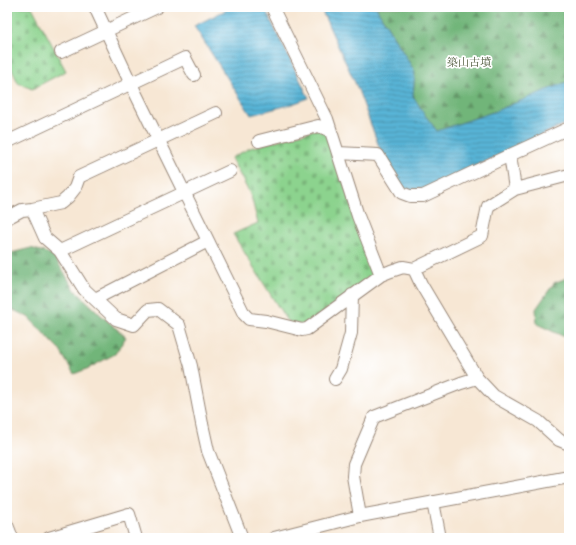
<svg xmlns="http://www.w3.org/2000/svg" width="576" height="545" font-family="'IM FELL French Canon','Noto Serif JP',serif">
<defs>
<pattern id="forest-firs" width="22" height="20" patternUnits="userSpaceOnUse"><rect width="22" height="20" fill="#71b579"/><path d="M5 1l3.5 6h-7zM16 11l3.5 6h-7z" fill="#5e9363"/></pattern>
<pattern id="cemetery-stones" width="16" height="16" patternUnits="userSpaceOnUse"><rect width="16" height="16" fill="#8cd38e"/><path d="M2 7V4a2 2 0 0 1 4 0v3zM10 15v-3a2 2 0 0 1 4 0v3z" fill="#7ab57a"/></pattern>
<pattern id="water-rules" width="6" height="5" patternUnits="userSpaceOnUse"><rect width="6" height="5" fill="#58b4d6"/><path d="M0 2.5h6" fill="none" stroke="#4a93ad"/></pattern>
</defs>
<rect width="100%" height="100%" fill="#fff"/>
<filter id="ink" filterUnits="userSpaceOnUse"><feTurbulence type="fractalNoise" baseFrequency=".025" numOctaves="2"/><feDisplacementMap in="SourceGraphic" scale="8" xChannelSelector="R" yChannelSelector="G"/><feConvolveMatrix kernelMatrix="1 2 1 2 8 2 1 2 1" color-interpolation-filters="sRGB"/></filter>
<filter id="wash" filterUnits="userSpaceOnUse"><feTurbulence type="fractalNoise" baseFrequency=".012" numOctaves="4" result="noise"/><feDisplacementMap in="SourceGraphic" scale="16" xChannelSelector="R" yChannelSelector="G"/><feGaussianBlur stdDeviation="0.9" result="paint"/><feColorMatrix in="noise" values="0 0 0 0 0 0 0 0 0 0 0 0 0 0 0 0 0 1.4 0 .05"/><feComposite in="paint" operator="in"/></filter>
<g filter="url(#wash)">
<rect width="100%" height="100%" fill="#f7e7d4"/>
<path fill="url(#forest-firs)" stroke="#56704c" d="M377 7H569V81L493 112 437 131 425 115 413 96 415 72 377 9Z
M31 248 53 255 75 290 102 316 126 337 115 354 89 368 74 374 59 349 28 317 7 307V254Z
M569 277V339L537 324 536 309 554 283Z"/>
<path fill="url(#cemetery-stones)" stroke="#647e56" d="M7 7H32L66 71 32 89 18 83 7 59Z
M318 129 326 133 376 273 310 322 300 325 287 321 233 234 258 223 251 196 231 158 250 148Z"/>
<path fill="url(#water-rules)" stroke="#4a6f7a" d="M232 7H264L309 98 289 105 251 115 194 26Z
M320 7H377V9L415 72 413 96 425 115 437 131 493 112 569 81V122L422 192 412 193 404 188 381 152 357 87Z"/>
</g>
<g filter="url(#ink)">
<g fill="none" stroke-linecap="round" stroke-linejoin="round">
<defs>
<path id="minor" d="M95 7 131 84 244 314 249 319 266 321 302 330 307 329 381 275 391 271 403 267 414 269 482 236 488 206 515 189 569 175
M272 7 327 119 358 216 381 275
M61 52 157 7
M259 141 318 126 330 130
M7 142 185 58 194 75
M338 153 378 155 402 193 410 196H423L510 155
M515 189 510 155 569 128
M32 209 45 238 60 251 84 289 116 319 134 325 148 310 158 309 179 325 191 366 202 424 208 451 242 538
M7 218 22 210 32 209 61 203 68 197 75 188 79 177 216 113
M60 251 230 171
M414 269 421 284 477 378 494 396 538 421 559 440 569 444
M95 299 208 241
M335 379 341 369 351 333 352 295
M433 502 440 538
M360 516 353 476 354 464 374 417 461 383 477 378
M7 525 12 538
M49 538 129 514 136 538
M274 538 360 516 569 477"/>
</defs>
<use href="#minor" stroke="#998879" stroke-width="14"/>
<use href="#minor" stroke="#fff" stroke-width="12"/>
</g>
</g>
<g text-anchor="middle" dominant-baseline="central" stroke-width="3.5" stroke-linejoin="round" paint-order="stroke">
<g font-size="11" fill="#535d40" stroke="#fff">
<text x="469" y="62">築山古墳</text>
</g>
</g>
<rect width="576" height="545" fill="none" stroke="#fff" stroke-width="24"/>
</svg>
